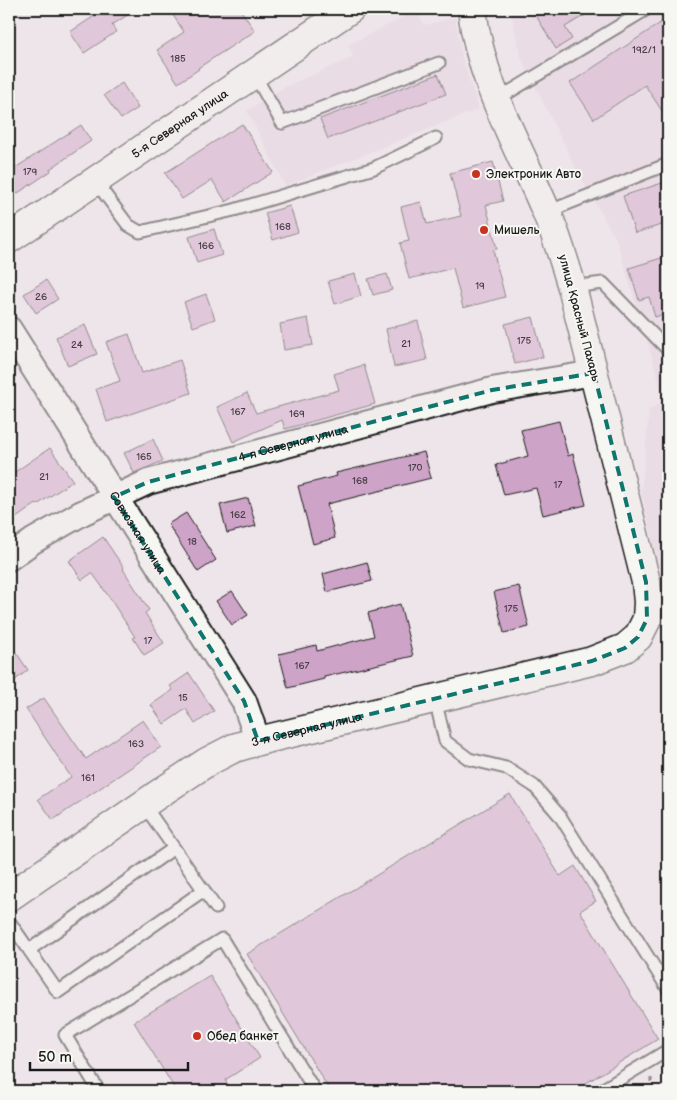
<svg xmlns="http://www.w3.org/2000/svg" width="677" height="1100" font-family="'Balsamiq Sans',sans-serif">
<rect width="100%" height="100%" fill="#eee5ea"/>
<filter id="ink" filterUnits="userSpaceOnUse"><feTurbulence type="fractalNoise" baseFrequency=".02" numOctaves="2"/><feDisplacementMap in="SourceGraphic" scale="10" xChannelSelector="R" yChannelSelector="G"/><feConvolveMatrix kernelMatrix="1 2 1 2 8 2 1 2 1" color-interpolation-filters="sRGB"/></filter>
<g filter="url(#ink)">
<path fill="#e4d1e0" d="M512 9H668V606L641 491 649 409 665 401 616 239 577 171 521 58 511 13Z
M417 10 424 25 455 17 463 60 479 109 285 186 247 111 282 88 353 57 348 45Z"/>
<path fill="#cea3c8" stroke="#1c1c1c" d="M105 9H137L112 25 116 32 84 53 70 32Z
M169 9H240L255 31 198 68 199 69 178 83 157 50 184 32Z
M532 9H595L565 27 572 39 556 49Z
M668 18V120L645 85 594 119 570 83Z
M438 74 446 94 328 139 320 119Z
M122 83 138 108 121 119 104 95Z
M242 124 273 172 226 202 212 180 182 199 165 173Z
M81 125 91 141 50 169 51 171 9 199V172Z
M493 162 503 201 486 205 497 249 493 250 505 297 463 308 453 268 409 279 400 243 409 241 401 207 421 202 427 224 461 216 450 173Z
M668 181V223L635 233 623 196Z
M290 206 298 232 273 240 265 213Z
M214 229 222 255 197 263 189 237Z
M668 256V313L655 317 649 297 639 300 629 268Z
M355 274 361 296 335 304 328 281Z
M387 274 392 290 373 295 368 279Z
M46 280 58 299 36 313 24 294Z
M206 294 215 319 193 327 184 302Z
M533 317 543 357 515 364 505 324Z
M308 318 313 345 284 350 280 324Z
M418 321 427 360 394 367 386 329Z
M85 325 97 354 68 366 56 337Z
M129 334 142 373 180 360 191 393 107 422 96 389 120 381 106 342Z
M364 365 375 404 285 429 282 420 233 442 217 407 247 393 256 413 339 390 334 374Z
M559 421 568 456 573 454 586 505 543 515 536 488 504 495 496 465 528 456 521 430Z
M153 439 163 461 134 473 124 453Z
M50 448 73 481 37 505 36 504 9 523V476Z
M424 452 431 478 327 504 335 538 313 544 298 486 337 476 336 473Z
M248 498 256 526 227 533 220 505Z
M186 513 216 560 198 572 168 524Z
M103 537 124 568 123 569 149 610 145 613 164 643 144 655 133 638 135 637 101 585 92 573 82 580 69 561Z
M367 562 372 581 327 592 323 574Z
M519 586 529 627 504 633 494 592Z
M232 591 248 615 232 625 216 601Z
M400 604 413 656 324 677V679L288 688 279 654 316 645 317 651 374 636 368 613Z
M9 642 28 670 9 685Z
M189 673 214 711 195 724 186 709 164 724 151 705 173 690 170 686Z
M44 698 86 759 143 720 161 747 53 820 38 799 71 777 26 709Z
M510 794 560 876 575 866 596 901 580 911 658 1039 573 1091H330L247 954Z
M210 976 260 1058 225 1080 232 1091H176L134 1022Z"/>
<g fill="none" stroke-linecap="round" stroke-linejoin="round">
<defs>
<path id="service" d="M254 74 282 123 439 63
M496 100 647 9
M95 181 128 225 140 232 234 210 374 168 436 138
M547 212 668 164
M572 287 603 283 668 350
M435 699 445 741 469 759 506 768 534 786 560 816 668 989
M174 848 216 908
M9 921 29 950 174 848 144 805
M29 950 58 992 204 890
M99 1091 65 1035 222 939 315 1091
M600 1091 668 1050"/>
<g id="minor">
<path id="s1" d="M9 329 244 701 258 741"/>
<path id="s2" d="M9 558 33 541 82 513 148 482 492 390 594 373"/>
</g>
<g id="tertiary">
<path id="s3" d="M9 239 350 9"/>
</g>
<g id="secondary">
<path id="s4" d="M9 897 163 791 207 762 234 748 258 741 592 661 625 648 638 637 647 619 648 602 646 582 572 287C564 261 557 236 546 211 518 145 480 82 472 9"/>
</g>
</defs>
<use href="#service" stroke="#1c1c1c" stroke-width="15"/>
<use href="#minor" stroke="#1c1c1c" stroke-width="28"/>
<use href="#tertiary" stroke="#1c1c1c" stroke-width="31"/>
<use href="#secondary" stroke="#1c1c1c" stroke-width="31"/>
<path stroke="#1c1c1c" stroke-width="3" stroke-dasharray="5 4" stroke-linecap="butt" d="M651 1091V1078"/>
<use href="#service" stroke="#f6f6f2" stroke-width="11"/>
<use href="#minor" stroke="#f6f6f2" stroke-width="24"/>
<use href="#tertiary" stroke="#f6f6f2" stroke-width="28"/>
<use href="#secondary" stroke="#f6f6f2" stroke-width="28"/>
</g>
</g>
<path d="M0 0H677V1100H0ZM594 373 646 582 647 619 638 637 625 648 592 661 258 741 244 701 114 497 148 482 492 390Z" fill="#eee5ea" fill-opacity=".55" fill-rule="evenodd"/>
<path fill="none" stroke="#0f766e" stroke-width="4" stroke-dasharray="10 6" stroke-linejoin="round" d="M594 373 646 582 647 619 638 637 625 648 592 661 258 741 244 701 114 497 148 482 492 390Z"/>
<g fill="#c8321e" stroke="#f6f6f2" stroke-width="2">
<circle cx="476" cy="174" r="5"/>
<circle cx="484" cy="230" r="5"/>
<circle cx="197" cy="1036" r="5"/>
</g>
<g text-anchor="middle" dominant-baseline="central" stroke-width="4" stroke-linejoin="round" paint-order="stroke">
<g font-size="10" fill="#483e47">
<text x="644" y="50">192/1</text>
<text x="178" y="59">185</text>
<text x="30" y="172">179</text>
<text x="283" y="227">168</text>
<text x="206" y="246">166</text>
<text x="480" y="286">19</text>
<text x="41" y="297">26</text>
<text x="524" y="341">175</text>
<text x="406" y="344">21</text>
<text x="77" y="345">24</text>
<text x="238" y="412">167</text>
<text x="297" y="414">169</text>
<text x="144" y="457">165</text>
<text x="415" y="468">170</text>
<text x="44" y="477">21</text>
<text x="360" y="481">168</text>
<text x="558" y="485">17</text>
<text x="238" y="515">162</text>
<text x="192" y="542">18</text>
<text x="511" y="609">175</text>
<text x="148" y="641">17</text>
<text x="302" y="666">167</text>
<text x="183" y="698">15</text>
<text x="136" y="744">163</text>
<text x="88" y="778">161</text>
</g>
<g font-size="12" fill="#1c1c1c" stroke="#f6f6f2">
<text stroke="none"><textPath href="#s3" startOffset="206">5-я Северная улица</textPath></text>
<text transform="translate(579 318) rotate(75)">улица Красный Пахарь</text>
<text stroke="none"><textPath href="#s2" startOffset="309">4-я Северная улица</textPath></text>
<text stroke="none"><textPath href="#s1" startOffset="241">Совхозная улица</textPath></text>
<text stroke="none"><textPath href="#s4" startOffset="345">3-я Северная улица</textPath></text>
</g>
<g font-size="12" fill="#1c1c1c" stroke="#f6f6f2" text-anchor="start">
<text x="486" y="174">Электроник Авто</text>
<text x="494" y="230">Мишель</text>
<text x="207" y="1036">Обед банкет</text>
</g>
</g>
<rect width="677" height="1100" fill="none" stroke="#f6f6f2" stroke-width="30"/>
<rect x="15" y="15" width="647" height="1070" fill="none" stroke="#1c1c1c" stroke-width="2" filter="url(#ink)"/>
<path d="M30 1062v8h158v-8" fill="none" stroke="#1c1c1c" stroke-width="2.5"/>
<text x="38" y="1062" font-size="15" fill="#1c1c1c" stroke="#f6f6f2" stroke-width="4" paint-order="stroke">50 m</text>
</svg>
